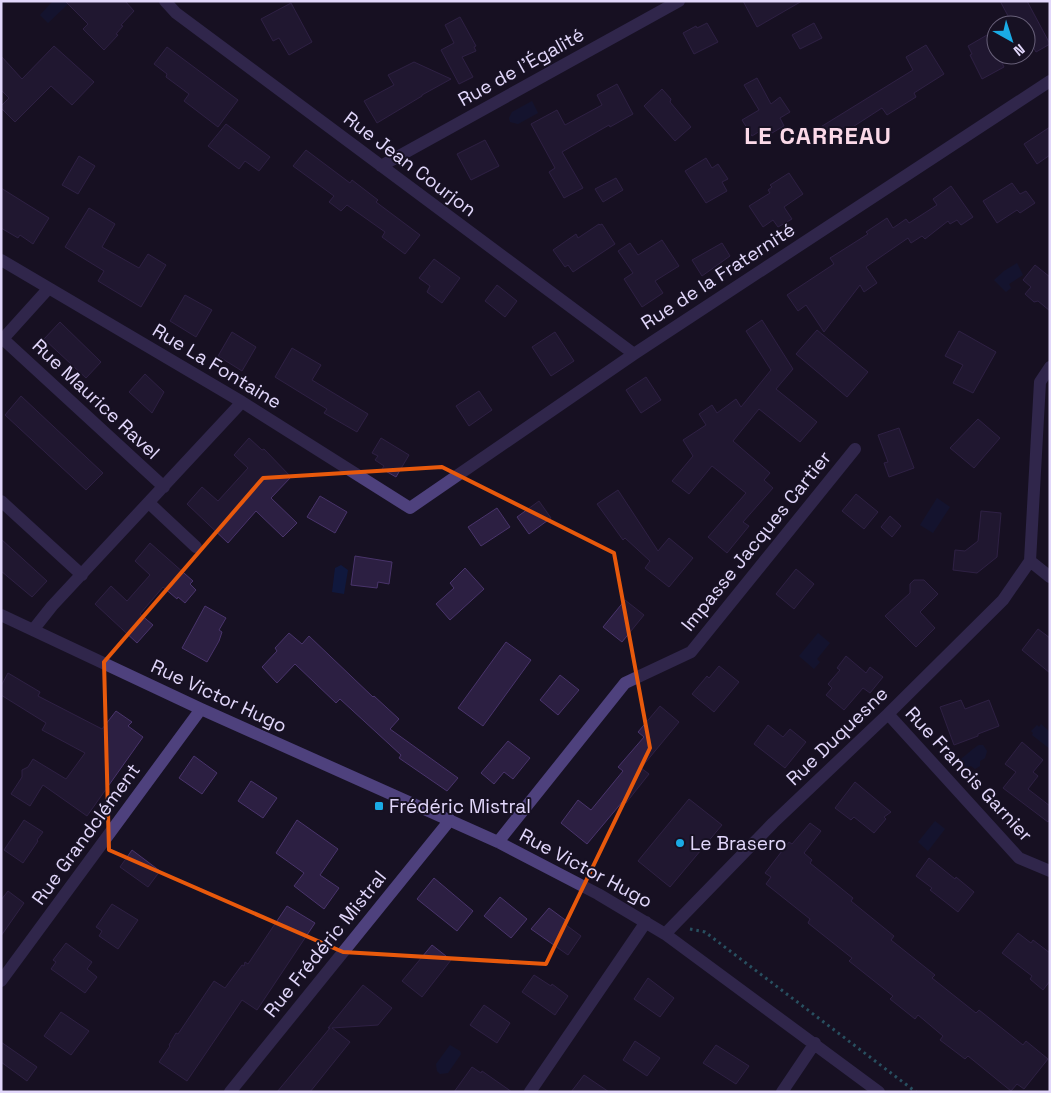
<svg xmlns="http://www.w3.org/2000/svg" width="1051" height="1093" font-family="'Space Grotesk',sans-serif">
<rect width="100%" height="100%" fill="#171123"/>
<path fill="#10183d" d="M53 1H65L68 4 48 23 40 15Z
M532 101 538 113 518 124 510 122 509 118 512 112Z
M1017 263 1023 275 1009 284 1011 288 1006 292 994 280 1004 271Z
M937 498 950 507 933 533 920 525Z
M341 565 348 570 344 594 332 592 335 568Z
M818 633 830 643 817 659 820 662 814 669 799 656Z
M1041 724 1050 732V749L1032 735 1033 733 1031 731 1037 725 1039 727Z
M979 745H983L987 751 985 758 980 761V766L975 769 971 766 966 768 963 767 961 759C965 756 976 746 979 745Z
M935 821 945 829 928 851 918 842Z
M450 1045 460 1051 461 1054 448 1073 440 1074 437 1071 436 1064Z"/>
<path fill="#2c1f42" stroke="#49346b" d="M65 1H125L134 11 121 25 123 26 116 34 118 35 104 50 83 29 88 24Z
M743 1H802L757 27Z
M1000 1H1027L1050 44 1036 52 1026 35V25H1013Z
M291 3 312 42 289 55 279 38 273 41 261 19Z
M460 17 476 46 474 47 476 51 462 57 473 77 459 84 441 50 454 43 445 25Z
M707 23 718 42 694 54 683 33 696 26 697 28Z
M814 23 822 38 800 49 792 35Z
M987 35 996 52V55H998L1004 67 982 79 970 55 972 54 968 46Z
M926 45 944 74 914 93 916 97 887 115 882 108 828 143 819 128 913 70 906 57Z
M54 46 94 82 72 105 51 86 15 122 1 108V106L9 98 1 90V56L22 79Z
M167 47 238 100 218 127 184 101 189 94 166 77 167 74 154 64Z
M414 62 451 79 422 95V96L377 123 364 101 394 85 388 75Z
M757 78 771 104 780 97 790 112 780 118 784 126 772 133 768 126 752 136 742 120 759 110 744 85Z
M617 84 633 114 610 127 609 125 562 152 583 188 564 198 549 172 555 168 531 124 557 110 565 125 602 105 597 95Z
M662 89 671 99 670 102 691 127 675 141 644 106Z
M226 124 270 157 259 171 245 161 239 169 208 146Z
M1050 127V155L1037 164 1024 144Z
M485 140 499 166 471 180 457 154Z
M306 150 350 183 352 180 378 200 376 202 420 235 405 254 382 237 385 232 347 205 341 211 329 202 334 196 293 166Z
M79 156 95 166 78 194 62 185Z
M706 158 712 168 718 164 728 179 722 182 727 191 706 203 685 171Z
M789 173 803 194 784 207 792 219 778 227 773 220 763 227 749 206 770 193 768 190 772 187 770 185Z
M616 178 623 190 603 202 595 189Z
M1012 183 1020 194 1026 191 1035 203 1020 213 1017 210 997 223 983 201Z
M951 186 973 217 961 225 957 220 950 224 948 221 925 239 922 236 911 243 908 238 866 267 877 283 864 292 860 285 824 332 806 305 798 311 787 295 834 264 830 258 868 234 866 232 887 218 893 228 906 219 909 223 937 205 933 199Z
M1 188 49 218 33 244 20 235 18 238 1 228Z
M89 208 115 224 102 247 139 268 148 254 166 265 141 307 98 281 104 271 65 247Z
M599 224 600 225 602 224 615 244 573 272 568 265 565 267 553 250 576 234 578 238Z
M662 240 679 266 655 281 663 293 642 307 624 279 633 273 618 251 630 243 638 255Z
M722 243 730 256 702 276 692 260Z
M434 259 460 278 442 303 427 292 430 286 419 278Z
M1035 265 1050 277V311L1038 301 1034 302 1025 294 1031 287 1023 280Z
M497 285 517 301 505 317 485 301Z
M185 295 212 310 196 337 170 321Z
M762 320 793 369 776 389 817 422 800 442 759 409 733 441 770 473 764 480 773 488 743 522 749 526 727 553 708 537 746 493 712 466 689 494 672 481 693 456 683 440 706 425 699 414 712 405 717 413 736 399 741 407 771 370 746 331Z
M60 322 101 362 86 378 44 339Z
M817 330 868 372 847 397 796 354Z
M959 331 996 352 973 393 953 383 963 365 945 356Z
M232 332 256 347 242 371 218 356Z
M555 332 574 361 551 376 532 347Z
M292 348 321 365 312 380 368 414 357 432 324 413 327 409 275 377Z
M145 374 164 392 152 413 129 392Z
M646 377 661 400 641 413 626 390Z
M479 391 492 410 469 426 456 406Z
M21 396 103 473 86 490 5 415Z
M978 419 1000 438 974 468 950 448Z
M899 428 914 468 889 477 884 463 888 462 878 435Z
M249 438 262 450 264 449 291 477 271 498 297 523 283 537 256 511 228 543 187 504 202 487 218 501 248 468 234 455Z
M381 438 409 455 396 477 382 469 384 466 375 460 378 456 372 453Z
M618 490 658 551 669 538 693 558 669 587 645 568 650 561 625 538 623 540 597 504Z
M856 494 878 512 864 529 842 511Z
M320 496 347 512 335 533 307 517Z
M539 501 551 518 529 534 517 517Z
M497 508 510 527 481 546 468 527Z
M981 511 1001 513 997 557 977 573 953 570 955 550 965 551 978 541Z
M890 516 901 526 892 537 881 527Z
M1 539 47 581 32 597 1 571Z
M150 543 193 581 190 584 196 590 185 603 178 597 177 599 163 587 140 614 153 625 137 643 95 604 111 586 127 601 150 575 135 561Z
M355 556 392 562 389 584 378 582 377 588 351 585Z
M465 568 484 589 450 620 436 604 454 588 450 583Z
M796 569 814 584 794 609 776 594Z
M914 580H924L938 594 920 612 935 628 916 647 885 616 910 593V584Z
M625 600 644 615 622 642 603 627Z
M205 606 226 618 219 630 222 632 219 641 207 662 182 648Z
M1038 629 1050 638V673L1022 650Z
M289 633 302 644 309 636 373 697 374 696 399 719 390 729 458 778 447 791 399 758 401 755 340 699 336 703 295 664 277 683 262 667 277 651 275 648Z
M506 642 531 660 483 726 458 708Z
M846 656 866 673 870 667 883 677 870 693 863 688 844 710 826 695 832 688 828 684 840 670 837 668Z
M719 666 739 682 714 712 692 694 707 676 709 678Z
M8 673 40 692 38 696 102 729 116 711 132 722 128 726 143 737 87 816 43 785 30 806 11 794 22 777V770L28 767 33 759 66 779 85 753 42 730 46 723 1 695V686Z
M560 675 579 690 558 715 540 700Z
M961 700 965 709 989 700 999 726 978 734V736L954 745 940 707Z
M660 706 679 722 641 768 649 774 626 803 623 801 587 844 561 823 578 800 591 810 623 771 618 767 644 737 638 732Z
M768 725 783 737 790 729 806 742 785 768 754 744Z
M508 741 530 758 513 779 504 772 494 784 481 773Z
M1022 742 1043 760 1033 772 1038 776 1028 789 1050 806V819L1048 822 1003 788 1016 772 1005 764Z
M194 756 217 773 202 794 179 778Z
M251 781 277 798 263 818 238 801Z
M855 782 891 812 884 817 886 819 874 833 854 817 851 820 835 808Z
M689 799 722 825 670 887 638 861Z
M24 820 43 832 37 840 38 841 23 863 4 850Z
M297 820 338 849 320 875 339 888 324 909 294 886 304 873 276 853Z
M810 823 821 831 804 853 812 860 810 863 853 898 851 901 894 936 891 940 935 975 932 978 976 1013 979 1010 1023 1045 1026 1041 1048 1059 1024 1089 1017 1084 1011 1091 968 1056 965 1059 940 1040 943 1036 918 1015 915 1019 890 999 893 996 849 961 852 958 808 923 810 919 766 884 771 877 765 873 789 842 792 844Z
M132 850 160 871 148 887 120 867Z
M929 858 955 879 956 877 974 892 958 912 930 890 932 888 916 876Z
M434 878 473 911 457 931 417 899Z
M8 891 24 903 1 936V900Z
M500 897 527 919 511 938 484 916Z
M112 904 138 920 118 949 99 936 102 931 96 927Z
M287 906 315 923 257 1010 242 1000 187 1081 159 1062 170 1046 169 1045 176 1033 178 1034 214 981 225 988 242 965 244 966 245 962 248 964Z
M549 908 568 922 566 925 581 936 568 955 531 929Z
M1018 933 1031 943 1033 940 1050 953V981L1043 990 1030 979 1032 976 1002 953Z
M66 943 92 962 87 969 97 977 85 993 51 969 56 962 53 960Z
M432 945 451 960 422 997 402 981Z
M534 975 551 986 552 984 568 996 555 1015 522 992Z
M648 978 674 998 660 1017 634 999Z
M363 985 392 1008 378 1025 332 1028 350 1042 310 1092H277L330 1028H328Z
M484 1005 510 1023 497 1043 470 1025Z
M61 1012 89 1031 71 1055 44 1036Z
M635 1041 660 1058 647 1076 623 1060Z
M1 1042 37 1067 27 1081 1 1062Z
M716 1045 749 1066 736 1084 703 1063Z
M472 1067 481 1073 482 1071 512 1092H454Z
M584 1075 609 1092H571Z"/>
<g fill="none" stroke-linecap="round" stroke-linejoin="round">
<path stroke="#3c9caa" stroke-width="3" stroke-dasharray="2.5 4" stroke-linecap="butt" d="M690 929 705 932 916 1092"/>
<path stroke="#4e417d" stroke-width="12" d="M165 1 176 13 634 354
M381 166 679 1
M1 260 242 402 410 508 634 354 1050 81
M3 339 164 487
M1 341 48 289
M1 501 82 575
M149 503 196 547
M1030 561 1050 577
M1 615 201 709 498 842 598 894 665 934 879 1092
M33 630 52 606 242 402
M888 714 1019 858 1050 871
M498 842 625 683 691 652 855 449
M665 934 773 823 888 714 1003 600 1030 561 1040 382 1050 367
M1 981 201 709
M230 1092 450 820
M530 1092 646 922
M782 1092 815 1043"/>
</g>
<path d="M0 0H1051V1093H0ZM442 467 614 553 650 748 546 964 343 952 109 850 104 662 263 478Z" fill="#171123" fill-opacity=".55" fill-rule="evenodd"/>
<path fill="none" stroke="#e8590c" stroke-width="4" stroke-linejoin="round" d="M442 467 614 553 650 748 546 964 343 952 109 850 104 662 263 478Z"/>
<g fill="#1aabe5" stroke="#171123" stroke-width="2">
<rect x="374" y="801" width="10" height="10" rx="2.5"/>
<circle cx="680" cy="843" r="5"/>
</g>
<g text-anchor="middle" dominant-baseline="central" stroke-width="4" stroke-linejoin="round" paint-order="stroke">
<g font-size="19" fill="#e2d7fb" stroke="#171123">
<text transform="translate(521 67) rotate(-29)">Rue de l'Égalité</text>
<text transform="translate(410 164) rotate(37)">Rue Jean Courjon</text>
<text transform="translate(718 276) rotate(-33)">Rue de la Fraternité</text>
<text transform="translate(217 366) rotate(31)">Rue La Fontaine</text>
<text transform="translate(96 399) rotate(43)">Rue Maurice Ravel</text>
<text transform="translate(756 541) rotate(-51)">Impasse Jacques Cartier</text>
<text transform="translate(219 696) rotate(25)">Rue Victor Hugo</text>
<text transform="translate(837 736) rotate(-44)">Rue Duquesne</text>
<text transform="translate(969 774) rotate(47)">Rue Francis Garnier</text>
<text transform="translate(86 834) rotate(-54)">Rue Grandclément</text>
<text transform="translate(586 868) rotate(28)">Rue Victor Hugo</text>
<text transform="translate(325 944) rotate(-51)">Rue Frédéric Mistral</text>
</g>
<g font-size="19" fill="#e2d7fb" stroke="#171123" text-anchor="start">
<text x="389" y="806">Frédéric Mistral</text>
<text x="690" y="843">Le Brasero</text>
</g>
<g font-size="24" font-weight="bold" letter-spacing="1" fill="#fbd9e8" stroke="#171123">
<text x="818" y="135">LE CARREAU</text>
</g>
</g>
<rect width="1051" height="1093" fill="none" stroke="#e2d7fb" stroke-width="5"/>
<g transform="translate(1011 40) rotate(141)"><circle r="24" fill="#171123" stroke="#686079"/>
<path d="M0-4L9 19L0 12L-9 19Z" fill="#1aabe5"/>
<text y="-8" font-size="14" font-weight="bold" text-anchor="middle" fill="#e2d7fb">N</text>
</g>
</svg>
